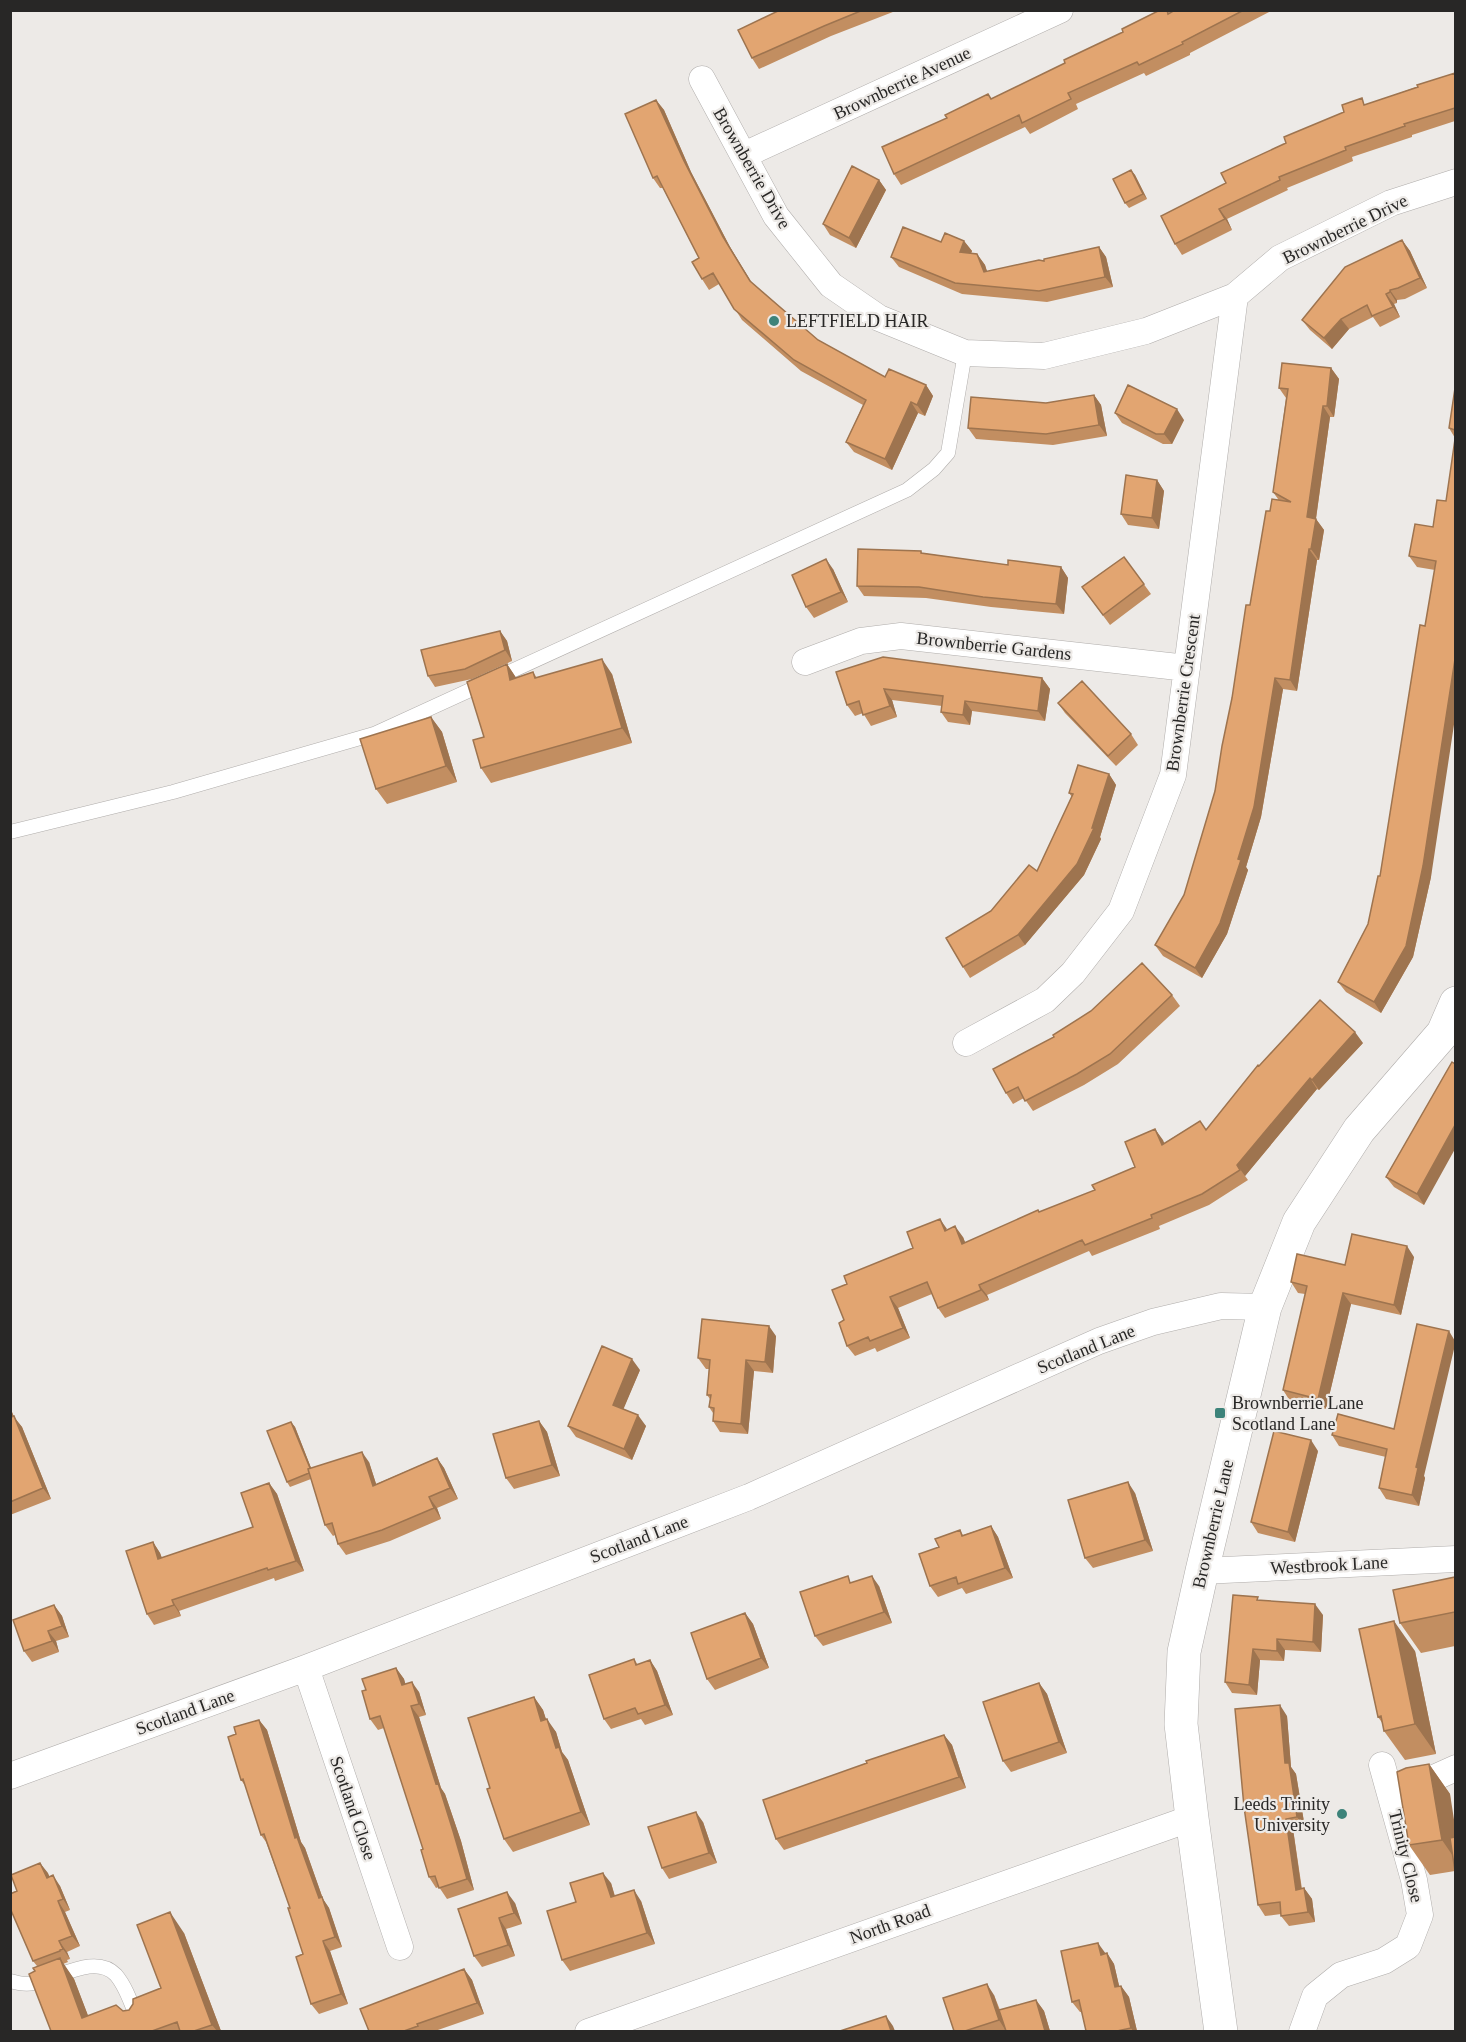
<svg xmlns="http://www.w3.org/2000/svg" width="1466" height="2042" font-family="Georgia,serif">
<rect width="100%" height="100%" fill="#edeae7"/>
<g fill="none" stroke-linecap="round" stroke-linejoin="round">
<defs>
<path id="lane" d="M10 832 173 792 374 734 907 490 934 469 948 453 965 353
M10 1981C17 1983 26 1985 33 1983 58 1979 95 1953 116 1975 127 1988 132 2006 138 2021"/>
<path id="street" d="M702 79 776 216 831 285 879 318 965 353 1044 356 1146 331 1235 296 1280 258 1391 203 1456 182
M744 155 1060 10
M805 662 861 641 901 636 1187 668
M966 1043 1045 1000 1073 973 1121 911 1173 775 1235 296
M1202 1571 1456 1559
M306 1668 400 1947
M10 1776 306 1668 749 1497 1099 1341 1153 1322 1221 1306 1265 1307
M1407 1790 1456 1768
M588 2032 1192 1818
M1302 2032 1315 1996 1341 1975 1384 1961 1408 1946 1420 1915 1414 1880 1382 1765"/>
<path id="secondary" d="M1221 2032 1192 1818 1181 1724 1184 1652 1202 1571 1265 1307 1299 1222 1359 1130 1443 1033 1456 1003"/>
</defs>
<use href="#lane" stroke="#b0adab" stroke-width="15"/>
<use href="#street" stroke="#b0adab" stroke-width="27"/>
<use href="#secondary" stroke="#b0adab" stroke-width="34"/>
<use href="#lane" stroke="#fff" stroke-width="14"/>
<use href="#street" stroke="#fff" stroke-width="26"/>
<use href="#secondary" stroke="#fff" stroke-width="33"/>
</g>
<path fill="#c28e61" d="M780 10H898L831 36 759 69 752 58Z
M1160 10H1167L1169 13 1175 10H1273L1190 53V55L1146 76 1144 73 1076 104 1078 109 1030 134 1025 127 901 185 894 174 992 99 1065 63 1123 32Z
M1455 73V121L1412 135V137L1352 157 1353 161 1287 188 1288 190 1227 219 1232 230 1182 255 1175 244 1226 183 1366 105Z
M656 100 664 110 691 172 730 247 752 283 818 340 885 377 926 385 933 396 925 416 918 413 892 470 854 452 846 442 863 405 801 371 742 320 719 284 709 290 702 279 699 258 663 188H660L653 178Z
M1131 170 1135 175 1147 199 1129 208 1125 203Z
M879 180 886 190 856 248 830 235 823 224Z
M1402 240 1410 251 1427 288 1405 299 1397 300V303L1394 304 1400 317 1380 327 1373 317 1349 329 1332 349 1310 330 1302 320Z
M964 241 972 251 971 253 977 254 985 265 987 272 1044 261 1099 247 1106 257 1113 287 1047 302 962 294 899 267 891 257 941 242Z
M1331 368 1339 379 1334 417H1330L1316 519 1324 530 1319 560H1317L1297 691 1283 689 1261 817 1246 867 1248 870 1227 934 1202 978 1163 956 1155 945 1184 895 1215 791 1250 605 1270 511 1278 499 1273 492 1286 398 1279 388Z
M1455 388V438L1449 428Z
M1094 395 1101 405 1107 436 1053 445 976 439 968 428 1046 403Z
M1115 413 1184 420 1172 444H1163L1122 423Z
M1157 480 1164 491 1159 529 1128 525 1121 514Z
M1446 501 1431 877 1413 957 1381 1013 1346 992 1338 982 1368 924 1380 876 1435 570 1417 567 1409 556 1433 527Z
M921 551 922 553 1008 565 1061 567 1068 578 1064 614 991 607 926 598 864 596 857 586Z
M1124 557 1151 594 1110 625 1082 587Z
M833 569 848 602 814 618 806 607Z
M500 631 507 641 512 661 472 679 435 687 428 676Z
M507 664 516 678 533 672 537 678 612 674 632 743 491 783 481 768 484 737Z
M836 672 1042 678 1050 689 1045 721 972 711 970 725 948 722 941 712 942 706 892 700 897 717 871 726 863 713 855 716 847 705Z
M1058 703 1131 734 1138 745 1116 766 1065 713Z
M431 717 442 732 457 782 387 804 376 789Z
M1109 774 1116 785 1100 837 1101 839 1084 875 1025 945 970 978 963 967 991 911 1037 871 1072 797 1069 793Z
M1172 995 1180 1006 1118 1064 1084 1085 1033 1111 1024 1098 1013 1104 1006 1093Z
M1363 1043 1319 1090 1317 1089 1245 1176 1248 1180 1209 1205 1159 1226 1160 1229 1092 1256 1089 1251 987 1295 989 1300 945 1318 938 1308 932 1294 898 1308 910 1338 877 1352 875 1348 855 1356 847 1346 844 1320 847 1284 913 1248 963 1237 965 1243 1040 1212 1095 1190 1135 1167 1155 1129 1164 1143 1200 1121 1206 1130 1259 1066Z
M1452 1062 1424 1205 1394 1187 1386 1177Z
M1414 1257 1401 1315 1351 1304 1326 1409 1290 1401 1283 1390 1305 1294 1298 1293 1291 1282 1345 1265Z
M776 1336 773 1373 754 1371 748 1434 720 1432 713 1421V1413L709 1407 710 1399 707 1395 709 1369H706L698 1358Z
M640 1370 623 1409 646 1426 632 1460 576 1437 568 1426Z
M10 1407 14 1417 22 1427 51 1499 10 1515Z
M1338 1414 1424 1476 1425 1478 1419 1506 1386 1499 1379 1488 1386 1457 1339 1446 1332 1435Z
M539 1421 547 1432 560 1476 514 1489 506 1478Z
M291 1422 295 1427 311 1468 369 1462 376 1484 437 1458 444 1468 458 1499 437 1508 441 1519 390 1541 346 1555 338 1544 335 1535 333 1536 325 1525 311 1479 290 1487 287 1482Z
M1318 1451 1295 1542 1258 1533 1251 1522Z
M269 1483 277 1494 304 1571 275 1581 274 1578 179 1611 181 1616 154 1625 147 1614 153 1542 160 1553 162 1558 253 1527Z
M1135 1493 1153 1551 1093 1568 1085 1558Z
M991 1526 998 1537 1013 1578 966 1594 962 1588 938 1597 930 1586 939 1547 960 1530 963 1535Z
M1455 1577V1646L1421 1653 1400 1623Z
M879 1586 892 1623 823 1646 815 1636Z
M1260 1600 1323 1615 1321 1652 1285 1650 1284 1661 1260 1660 1257 1695 1232 1693 1225 1682Z
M54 1605 62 1616 69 1637 56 1641 59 1652 32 1662 24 1651Z
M745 1613 753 1624 769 1668 715 1690 707 1679Z
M1415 1651 1436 1754 1405 1760 1384 1731 1383 1724 1378 1717Z
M634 1659 638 1665 650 1660 657 1671 673 1715 645 1725 641 1719 611 1729 604 1719Z
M396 1668 404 1679 405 1684 419 1692 426 1715 419 1717 441 1788 445 1794 461 1841 474 1890 447 1899 439 1887 436 1888 429 1877 423 1849 384 1728 378 1730 370 1719 366 1690Z
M1039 1683 1047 1694 1067 1753 1011 1772 1003 1761Z
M534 1697 543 1710 546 1720 556 1732 562 1752 568 1760 590 1825 513 1852 504 1839 490 1788Z
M1287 1716 1291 1767 1296 1774 1305 1828 1293 1829 1302 1889 1304 1888 1312 1899 1315 1922 1289 1926 1281 1916V1914L1265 1916 1258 1905Z
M259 1720 267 1730 301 1842 305 1848 323 1899 329 1908 342 1947 330 1951 348 2004 319 2014 311 2004 303 1954 290 1908 266 1842 261 1835 246 1787 241 1780 236 1734Z
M944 1735 952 1745 966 1788 784 1850 776 1839 867 1763Z
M1429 1764 1450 1794 1455 1871 1430 1875 1409 1845Z
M703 1822 717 1863 669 1879 662 1868Z
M40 1863 50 1877 60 1886 70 1910 65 1912 80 1946 67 1952 70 1959 67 1960 68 1962 63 1964 74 1979 88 2016 129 2010 161 1988 184 1933 221 2031H51L35 1971 37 1966 33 1961 17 1891Z
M611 1883 615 1896 641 1901 655 1944 570 1971 562 1960 576 1902Z
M515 1903 522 1924 506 1929 515 1956 482 1967 474 1956 458 1909Z
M1107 1953 1114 1964 1119 1986H1121L1129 1997 1137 2031H1086L1082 2012H1080L1072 2002 1106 1954Z
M464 1969 472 1980 484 2014 435 2031H369Z
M994 1995 1000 2010 1036 2000 1044 2011 1050 2031H954Z"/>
<path fill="#9e744f" d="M656 100 664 110 691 172 730 247 757 292 750 281 723 237 684 161Z
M1131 170 1135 175 1147 199 1143 194Z
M879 180 886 190 856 248 849 238Z
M1219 209 1227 219 1232 230 1225 219Z
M1402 240 1410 251 1427 288 1420 278Z
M964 241 972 251 967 263 960 252Z
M1099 247 1106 257 1113 287 1105 277Z
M977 254 985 265 991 283 984 272Z
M1390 290 1397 300V303L1390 292Z
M1386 294 1394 304 1400 317 1393 307Z
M1341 319 1349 329 1332 349 1324 338Z
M1331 368 1339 379 1334 417 1327 406Z
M926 385 933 396 925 416 917 405Z
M1094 395 1101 405 1107 436 1099 425Z
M911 402 918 413 892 470 885 459Z
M1323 406 1330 417 1315 525 1316 519 1324 530 1319 560 1311 549 1307 517Z
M1177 409 1184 420 1172 444 1164 434Z
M1157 480 1164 491 1159 529 1152 518Z
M1309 549 1317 560 1297 691 1290 680Z
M826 559 833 569 848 602 841 592Z
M1061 567 1068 578 1064 614 1056 604Z
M500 631 507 641 512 661 505 650Z
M602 659 612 674 632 743 622 728Z
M1455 659V718L1431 877 1413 957 1381 1013 1374 1002Z
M507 664 517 679 510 680Z
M1042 678 1050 689 1045 721 1038 711Z
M1275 678 1283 689 1261 817 1246 867 1248 870 1227 934 1202 978 1195 968 1238 859Z
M884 689 892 700 897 717 890 706Z
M965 701 972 711 970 725 963 715Z
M431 717 442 732 457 782 446 766Z
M1109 774 1116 785 1100 837 1101 839 1084 875 1025 945 1018 935 1092 828Z
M1355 1032 1363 1043 1319 1090 1312 1080Z
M1310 1078 1317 1089 1245 1176 1248 1180 1237 1165Z
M1455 1125V1149L1424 1205 1417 1194Z
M1155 1129 1163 1140 1169 1155 1162 1145Z
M940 1219 947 1229 945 1231Z
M955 1226 963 1237 970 1254 962 1244Z
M1407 1246 1414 1257 1401 1315 1394 1305Z
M979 1285 987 1295 989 1300 981 1290Z
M1343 1293 1351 1304 1326 1409 1318 1399Z
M890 1297 898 1308 910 1338 903 1328Z
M769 1326 776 1336 773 1373 765 1362Z
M1449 1331 1455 1341V1345L1424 1476 1425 1478 1419 1506 1412 1495 1416 1467Z
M632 1359 640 1370 621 1415 613 1405Z
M746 1360 754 1371 748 1434 741 1424Z
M10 1407 14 1417 22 1427 51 1499 43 1488 10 1415Z
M638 1415 646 1426 632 1460 624 1449Z
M539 1421 547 1432 560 1476 552 1465Z
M291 1422 295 1427 315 1478 311 1472Z
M1311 1440 1318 1451 1295 1542 1288 1532Z
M362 1452 369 1462 380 1496 373 1486Z
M437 1458 444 1468 458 1499 450 1488Z
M1128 1482 1135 1493 1153 1551 1145 1540Z
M269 1483 277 1494 304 1571 296 1561Z
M429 1497 437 1508 441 1519 434 1508Z
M991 1526 998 1537 1013 1578 1005 1568Z
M153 1542 160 1553 166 1570 158 1559Z
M872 1576 879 1586 892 1623 884 1612Z
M172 1600 179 1611 181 1616 174 1605Z
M1315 1604 1323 1615 1321 1652 1313 1642Z
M54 1605 62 1616 69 1637 62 1626Z
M745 1613 753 1624 769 1668 761 1658Z
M1394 1621 1415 1651 1436 1754 1415 1724Z
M48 1631 56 1641 59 1652 52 1641Z
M1277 1639 1285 1650 1284 1661 1277 1651Z
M1253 1649 1260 1660 1257 1695 1249 1685Z
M650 1660 657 1671 673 1715 665 1705Z
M396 1668 404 1679 409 1696 402 1685Z
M412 1682 419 1692 426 1715 419 1704Z
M1039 1683 1047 1694 1067 1753 1059 1742Z
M534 1697 543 1710 551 1734 541 1721Z
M1280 1705 1287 1716 1291 1767 1296 1774 1305 1828 1297 1817 1285 1763Z
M411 1706 419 1717 441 1788 445 1794 461 1841 474 1890 467 1879Z
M547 1719 556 1732 562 1752 568 1760 590 1825 581 1812 556 1748Z
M259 1720 267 1730 301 1842 305 1848 323 1899 329 1908 342 1947 335 1937 295 1838Z
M944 1735 952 1745 966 1788 959 1777Z
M1429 1764 1450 1794 1455 1826V1859L1442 1840Z
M696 1812 703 1822 717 1863 709 1853Z
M1286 1819 1293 1829 1303 1900 1296 1890Z
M40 1863 48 1873 54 1889 47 1878Z
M603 1873 611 1883 618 1908 611 1897Z
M53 1875 60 1886 70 1910 63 1899Z
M1304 1888 1312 1899 1315 1922 1308 1912Z
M634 1890 641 1901 655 1944 647 1933Z
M507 1892 515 1903 522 1924 514 1913Z
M58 1901 65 1912 80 1946 72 1936Z
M170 1912 184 1933 221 2031H217L212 2025Z
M499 1918 506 1929 515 1956 508 1945Z
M59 1941 67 1952 70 1959 63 1949Z
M323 1941 330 1951 348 2004 341 1994Z
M1098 1943 1106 1954 1101 1955Z
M1107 1953 1114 1964 1122 1998 1115 1987Z
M60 1958 74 1979 94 2031 82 2018Z
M464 1969 472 1980 484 2014 477 2003Z
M987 1984 994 1995 1006 2031 999 2020Z
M1121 1986 1129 1997 1137 2031H1133L1131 2028Z
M1036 2000 1044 2011 1050 2031H1045Z
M886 2016 893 2026 895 2031H891Z"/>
<path fill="#e2a571" stroke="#9e744f" stroke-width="1.5" d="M780 10H863L824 26 752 58 738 30Z
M1160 10H1167L1168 14 1175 10H1244L1182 42 1183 44 1139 65 1137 62 1068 93 1071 99 1022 123 1019 115 894 174 882 147 947 118 945 115 988 94 991 99 1065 63 1064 60 1123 32 1122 29Z
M1455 73V108L1404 124 1405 126 1345 147 1346 150 1279 177 1280 180 1219 209 1225 219 1175 244 1161 216 1226 183 1221 173 1286 143 1284 137 1344 112 1342 105 1362 98 1364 105 1418 87 1417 85Z
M656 100 684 161 723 237 750 281 818 340 885 377 889 369 926 385 917 405 911 402 885 459 846 442 866 400 794 360 734 309 713 273 702 279 692 262 699 258 657 176 653 178 625 114Z
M852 166 879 180 849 238 823 224Z
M1131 170 1143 194 1125 203 1113 179Z
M903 227 941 242 945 233 964 241 960 252 977 254 984 272 1039 260 1044 261V259L1099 247 1105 277 1039 291 955 283 891 257Z
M1402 240 1420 278 1398 288 1390 290V292L1386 294 1393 307 1372 316 1367 305 1341 319 1324 338 1302 320 1345 267Z
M1282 363 1331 368 1327 406H1323L1307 517 1316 519 1311 549H1309L1290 680 1275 678 1254 807 1238 859 1241 860 1220 923 1195 968 1155 945 1184 895 1215 791 1222 746 1232 698 1246 605H1250L1266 511H1270L1272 499 1291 502 1273 492 1288 389 1279 388Z
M1128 385 1177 409 1164 434H1156L1115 413Z
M1455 388V430L1449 428Z
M1094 395 1099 425 1046 434 968 428 971 397 1046 403Z
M1455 439V659L1423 866 1406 946 1374 1002 1338 982 1368 924 1378 876H1380L1420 625 1425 626 1436 561 1409 556 1415 524 1433 527 1437 500 1446 501Z
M1126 475 1157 480 1152 518 1121 514Z
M858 549 921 551V553L1008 565V560L1061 567 1056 604 983 597 919 587 857 586Z
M1124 557 1144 584 1103 615 1082 587Z
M826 559 841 592 806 607 792 575Z
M500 631 505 650 465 669 428 676 421 650Z
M883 657 1042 678 1038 711 965 701 963 715 941 712 943 696 884 689 890 706 863 715 859 701 847 705 836 672Z
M602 659 622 728 481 768 473 740 484 737 467 682 507 664 510 680 533 672 535 678Z
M1082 681 1131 734 1108 756 1058 703Z
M431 717 446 766 376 789 360 739Z
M1078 765 1109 774 1092 828H1094L1077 864 1018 935 963 967 946 938 991 911 1029 865 1037 871 1073 794 1069 793Z
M1142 963 1172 995 1110 1054 1077 1074 1025 1101 1018 1087 1006 1093 993 1069 1054 1037 1053 1035 1091 1011Z
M1320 1000 1355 1032 1312 1080 1310 1078 1237 1165 1240 1170 1202 1194 1151 1215 1152 1218 1085 1245 1082 1240 979 1285 981 1290 938 1308 927 1282 890 1297 903 1328 870 1341 868 1337 847 1346 839 1323 844 1320 832 1290 847 1284 844 1276 913 1248 907 1232 940 1219 945 1231 955 1226 962 1244 1038 1210 1039 1212 1095 1190 1092 1185 1135 1167 1125 1142 1155 1129 1162 1145 1200 1121 1206 1130 1258 1065 1259 1066Z
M1452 1062 1455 1064V1125L1417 1194 1386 1177Z
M1352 1234 1407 1246 1394 1305 1343 1293 1318 1399 1283 1390 1307 1286 1291 1282 1297 1254 1345 1265Z
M702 1319 769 1326 765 1362 746 1360 741 1424 713 1421 714 1408 709 1407 711 1395H707L710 1360 698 1358Z
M1417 1324 1449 1331 1416 1467 1418 1468 1412 1495 1379 1488 1387 1449 1332 1435 1338 1414 1394 1429Z
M602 1346 632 1359 613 1405 638 1415 624 1449 568 1426Z
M10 1415 11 1417 14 1416 43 1488 10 1502Z
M539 1421 552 1465 506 1478 493 1434Z
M291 1422 310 1468 308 1469 309 1473 287 1482 267 1431Z
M1274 1431 1311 1440 1288 1532 1251 1522Z
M362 1452 373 1486 437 1458 450 1488 429 1497 434 1508 382 1530 338 1544 332 1523 325 1525 308 1469Z
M1128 1482 1145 1540 1085 1558 1068 1500Z
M269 1483 296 1561 268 1570 267 1568 172 1600 174 1605 147 1614 126 1551 153 1542 158 1559 253 1527 241 1493Z
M991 1526 1005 1568 958 1584 956 1577 930 1586 919 1554 939 1547 935 1539 960 1530 962 1536Z
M848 1576 850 1583 872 1576 884 1612 815 1636 800 1592Z
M1455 1577V1612L1400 1623 1393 1590Z
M1233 1595 1258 1597 1257 1600 1315 1604 1313 1642 1277 1639V1651L1253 1649 1249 1685 1225 1682Z
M54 1605 62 1626 48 1631 52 1641 24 1651 13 1620Z
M745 1613 761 1658 707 1679 691 1633Z
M1394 1621 1415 1724 1384 1731 1381 1716 1378 1717 1359 1629Z
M634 1659 636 1665 650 1660 665 1705 638 1714 635 1708 604 1719 589 1675Z
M396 1668 402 1685 412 1682 419 1704 411 1706 436 1784 438 1783 453 1831 467 1879 439 1888 435 1876 429 1877 421 1850 423 1849 380 1716 370 1719 362 1691 366 1690 362 1679Z
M1039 1683 1059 1742 1003 1761 983 1702Z
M534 1697 541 1721 547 1719 556 1748 559 1747 581 1812 504 1839 487 1789 490 1788 468 1718Z
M1280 1705 1285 1763H1289L1297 1817 1286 1819 1296 1890 1304 1888 1308 1912 1281 1916 1280 1902 1258 1905 1244 1807 1235 1709Z
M259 1720 295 1838 297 1837 319 1898 322 1897 335 1937 323 1941 341 1994 311 2004 296 1957 303 1954 288 1908H290L264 1834 261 1835 243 1779 241 1780 228 1737 236 1734 234 1727Z
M944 1735 959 1777 776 1839 763 1800 867 1763 866 1761Z
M1429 1764 1442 1840 1409 1845 1397 1772 1406 1768Z
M696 1812 709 1853 662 1868 648 1827Z
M1455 1837V1871L1450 1838Z
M40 1863 47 1878 53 1875 63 1899 58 1901 72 1936 59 1941 63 1949 60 1950V1951L33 1961 10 1908V1894L17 1891 11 1875Z
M603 1873 611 1897 634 1890 647 1933 562 1960 547 1911 576 1902 570 1883Z
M507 1892 514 1913 499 1918 508 1945 474 1956 458 1909Z
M170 1912 212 2025 194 2031H180L177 2022 152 2031H51L29 1974 35 1971 33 1968 60 1958 82 2018 116 2005 123 2011 129 2010 133 2004V1999L161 1988 137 1925Z
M1098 1943 1101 1955 1107 1953 1115 1987 1121 1986 1131 2028 1117 2031H1086L1079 2000 1072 2002 1061 1951Z
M464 1969 477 2003 417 2024 418 2026 404 2031H369L360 2009Z
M987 1984 999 2020 965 2031H954L943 1998Z
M1036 2000 1045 2031H1006L999 2010Z
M886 2016 891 2031H840Z"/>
<g fill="#3d837a" stroke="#edeae7" stroke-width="2">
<circle cx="774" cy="321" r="6"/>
<rect x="1214" y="1407" width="12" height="12" rx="3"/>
<circle cx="1342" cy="1814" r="6"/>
</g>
<g text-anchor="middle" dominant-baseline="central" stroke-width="4.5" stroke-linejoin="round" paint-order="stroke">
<g font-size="18" fill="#282726" stroke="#edeae7">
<text transform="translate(902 83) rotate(-25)">Brownberrie Avenue</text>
<text transform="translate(752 168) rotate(60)">Brownberrie Drive</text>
<text transform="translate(1345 229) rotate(-26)">Brownberrie Drive</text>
<text transform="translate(994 646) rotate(6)">Brownberrie Gardens</text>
<text transform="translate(1183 693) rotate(-82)">Brownberrie Crescent</text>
<text transform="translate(1086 1349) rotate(-22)">Scotland Lane</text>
<text transform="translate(1213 1524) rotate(-77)">Brownberrie Lane</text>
<text transform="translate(639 1539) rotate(-21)">Scotland Lane</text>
<text transform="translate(1329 1565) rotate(-3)">Westbrook Lane</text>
<text transform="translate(185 1712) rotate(-20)">Scotland Lane</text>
<text transform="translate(353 1808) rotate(71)">Scotland Close</text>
<text transform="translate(1406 1856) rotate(76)">Trinity Close</text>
<text transform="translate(890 1924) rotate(-20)">North Road</text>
</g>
<g font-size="18" fill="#282726" stroke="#edeae7" text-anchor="start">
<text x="786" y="321">LEFTFIELD HAIR</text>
<text x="1232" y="1403">Brownberrie Lane<tspan x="1232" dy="21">Scotland Lane</tspan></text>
<text x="1330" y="1804" text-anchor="end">Leeds Trinity<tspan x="1330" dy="21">University</tspan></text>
</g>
</g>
<rect width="1466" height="2042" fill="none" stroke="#282726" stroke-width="24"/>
</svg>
